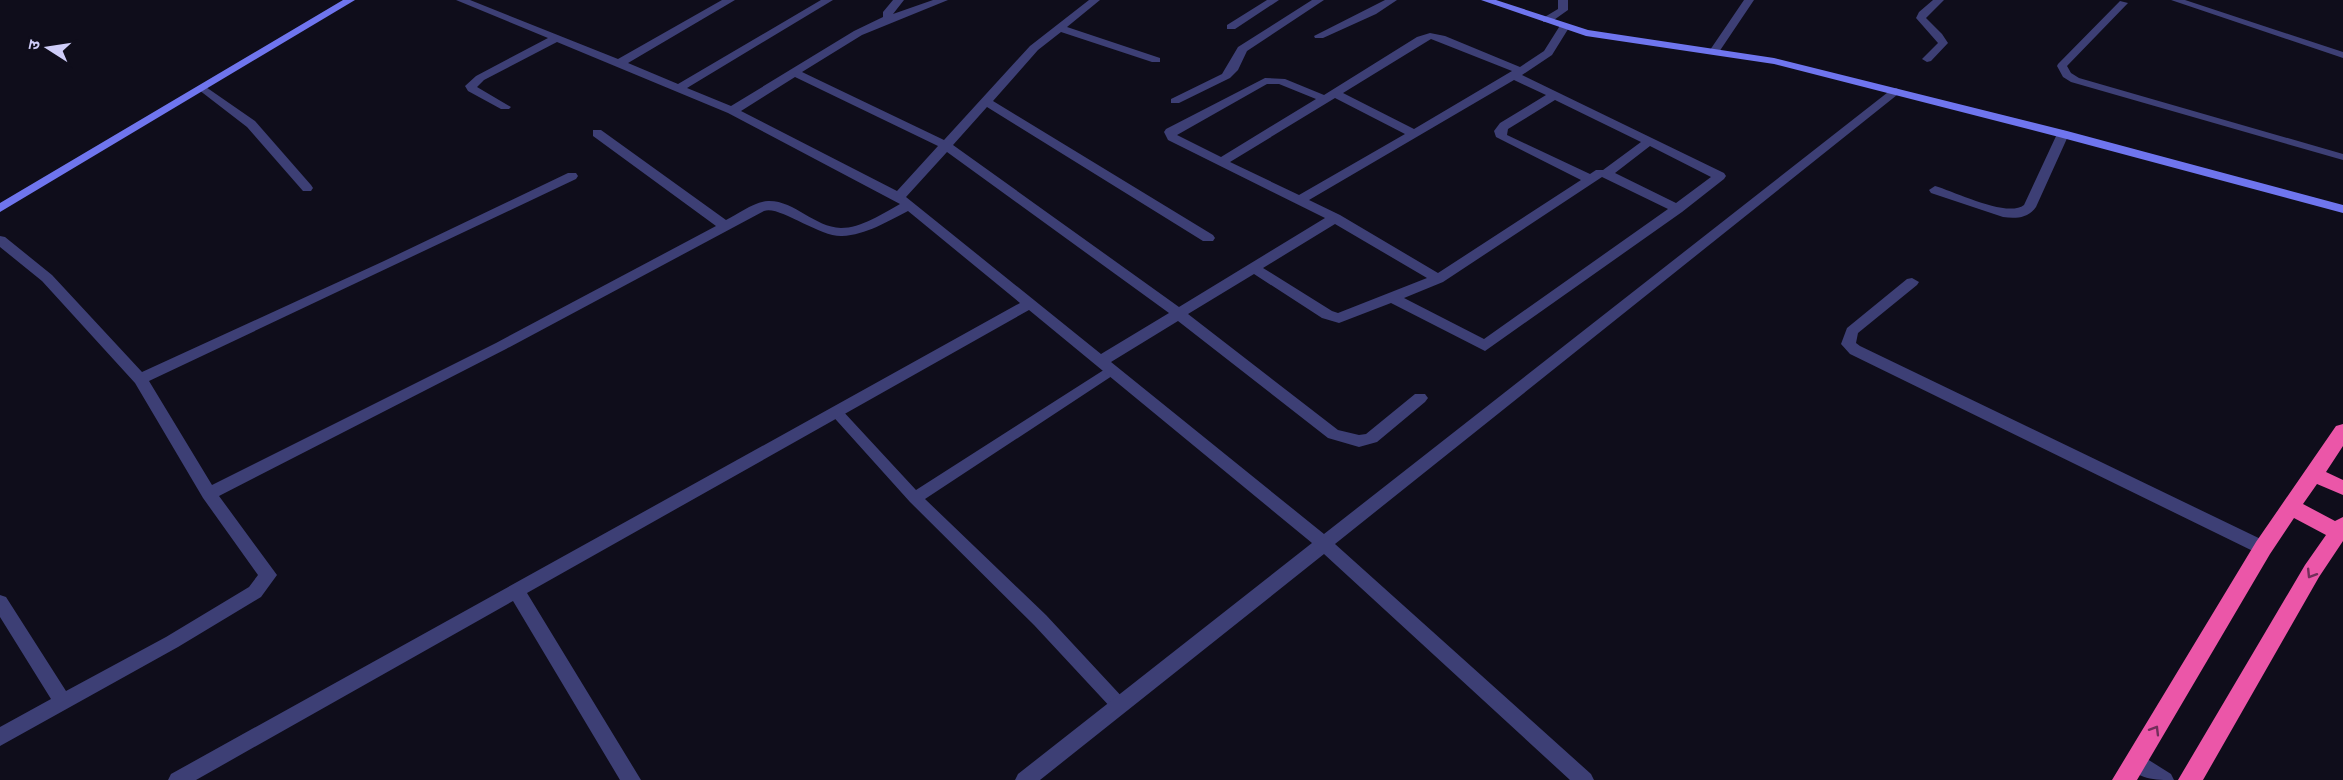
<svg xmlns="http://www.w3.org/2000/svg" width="2343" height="780" font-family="Raleway,'Noto Sans Devanagari',sans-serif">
<rect width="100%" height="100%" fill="#0f0d1b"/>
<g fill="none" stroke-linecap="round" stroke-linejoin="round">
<path fill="#3d3f75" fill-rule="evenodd" d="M1933 0H1944L1926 18 1942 34 1948 43 1931 61 1927 62 1922 59 1938 43 1916 18 1919 12Z
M2171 0H2185L2343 52V58Z
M2120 1 2128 3 2067 66 2071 73 2079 78 2343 154V160L2071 82 2063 77 2057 66 2058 64Z
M1110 366 1115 368 1117 371 1115 374 925 499 1046 615 1125 700 1127 705 1125 710 1119 712 1113 710 1034 625 910 502 829 412 831 409H841L916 490Z"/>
<path fill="#3d3f75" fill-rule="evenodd" d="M456 0H470L618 59 722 0H735L628 63 678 84 821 0H833L687 88 731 106 854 31 883 17V12L893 0H904L893 14 933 0H948L862 35 802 72 944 140 1030 46 1089 0H1100L1067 27 1160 58V62H1152L1061 32 1038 50 993 101 1213 235 1215 238 1213 241H1203L987 107 953 145 1179 307 1325 218 1168 140 1164 132 1166 129 1265 78 1285 79 1324 95 1417 37 1430 33 1445 36 1520 67 1544 51 1561 24H1569L1570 26 1552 55 1522 75 1724 173 1726 176 1724 179 1682 212 1485 351 1391 303 1339 323 1322 318 1254 274 1188 314 1338 430 1359 435 1366 434 1415 394H1425L1428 398 1425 402 1377 442 1359 447 1328 438 1178 321 1111 362 1324 534 1892 89 1896 88 1902 91 1335 544 1591 774 1594 780H1570L1324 554 1040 780H1015L1018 774 1312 543 1029 310 527 593 641 780H620L513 601 196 780H168L171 774 1020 303 908 211C888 221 866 235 842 236 819 237 779 205 764 211L506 349 219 496 277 575 261 597 178 647 0 746V727L51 699 0 617V595L6 597 66 691 166 637 249 587 258 575 203 498 135 383 42 281 0 247V236L5 237 52 275 142 372 384 261 568 173H576L578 176 576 179 149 381 212 485 496 343 716 226 593 136V130H601L726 220C738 214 754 202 768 201 794 200 814 227 841 228 861 228 882 214 900 204L728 113 557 42 484 80 477 87 511 107 509 109H501L468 91 465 86 476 76 548 38ZM1431 39 1512 71 1414 129 1343 93ZM795 77 938 146 897 191 741 111ZM1514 80 1546 95 1500 123 1494 131 1496 137 1581 180 1438 273 1340 215 1309 200ZM1267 84H1279L1316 99 1221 157 1177 135ZM1335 98 1405 134 1299 195 1230 162ZM1555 100 1641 142 1603 170H1596L1590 174 1507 135 1508 129ZM1650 146 1711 177 1676 203 1615 173ZM947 152 1169 313 1101 354 906 197ZM1602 177 1668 209 1484 339 1404 298 1443 282ZM1335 224 1427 278 1338 313 1332 311 1263 268Z
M1267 0H1279L1235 29H1227V25Z
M1312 0H1324L1247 51 1238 70 1230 78 1179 103H1171V99L1222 74 1238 47Z
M1385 0H1397L1376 14 1323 38H1315L1314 36Z
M1558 0H1568V10L1551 22H1543V18L1558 9Z
M1744 0H1754L1719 52H1711L1710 50Z
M203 85 255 121 311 185 313 188 311 191H303L247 127 199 90 197 88Z
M2063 130 2069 134 2036 207C2028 218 2016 219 2003 217L1931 193 1929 190 1935 186C1956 192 2007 218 2024 205L2057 134Z
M1912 278 1919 282 1917 285 1858 333 1856 343 1860 346 2269 543 2271 548 2269 553 2263 555 2257 553 1850 354 1841 344 1847 328 1907 279Z
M2136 752 2171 774 2174 780C2155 780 2135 780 2126 761L2129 755Z"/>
<path fill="#6f75ee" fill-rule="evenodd" d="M343 0H355L0 212V203Z
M1481 0H1496L1588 30 1774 58 2067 131 2343 205V213L2059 137 1774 64 1586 36Z"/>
<path fill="#eb56a8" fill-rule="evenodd" d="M2343 424V446L2326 472 2343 480V495L2317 484 2303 504 2335 521 2343 517V541L2319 577 2203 780H2178L2305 565 2326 535 2294 518 2270 554 2137 780H2112L2256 542 2336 426Z"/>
</g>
<defs><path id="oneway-chevron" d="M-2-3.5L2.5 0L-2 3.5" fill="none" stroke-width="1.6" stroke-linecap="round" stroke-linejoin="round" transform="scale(1.5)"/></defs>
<g stroke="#722e5a">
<use href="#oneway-chevron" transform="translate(2311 574) rotate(122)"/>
<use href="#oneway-chevron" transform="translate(2155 730) rotate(-59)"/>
</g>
<g transform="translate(48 48) rotate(282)" stroke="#0f0d1b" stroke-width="4.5" paint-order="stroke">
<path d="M0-4.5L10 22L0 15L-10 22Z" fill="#cfcdf9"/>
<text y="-9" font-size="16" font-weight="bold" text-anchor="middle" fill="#cfcdf9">उ</text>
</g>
</svg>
